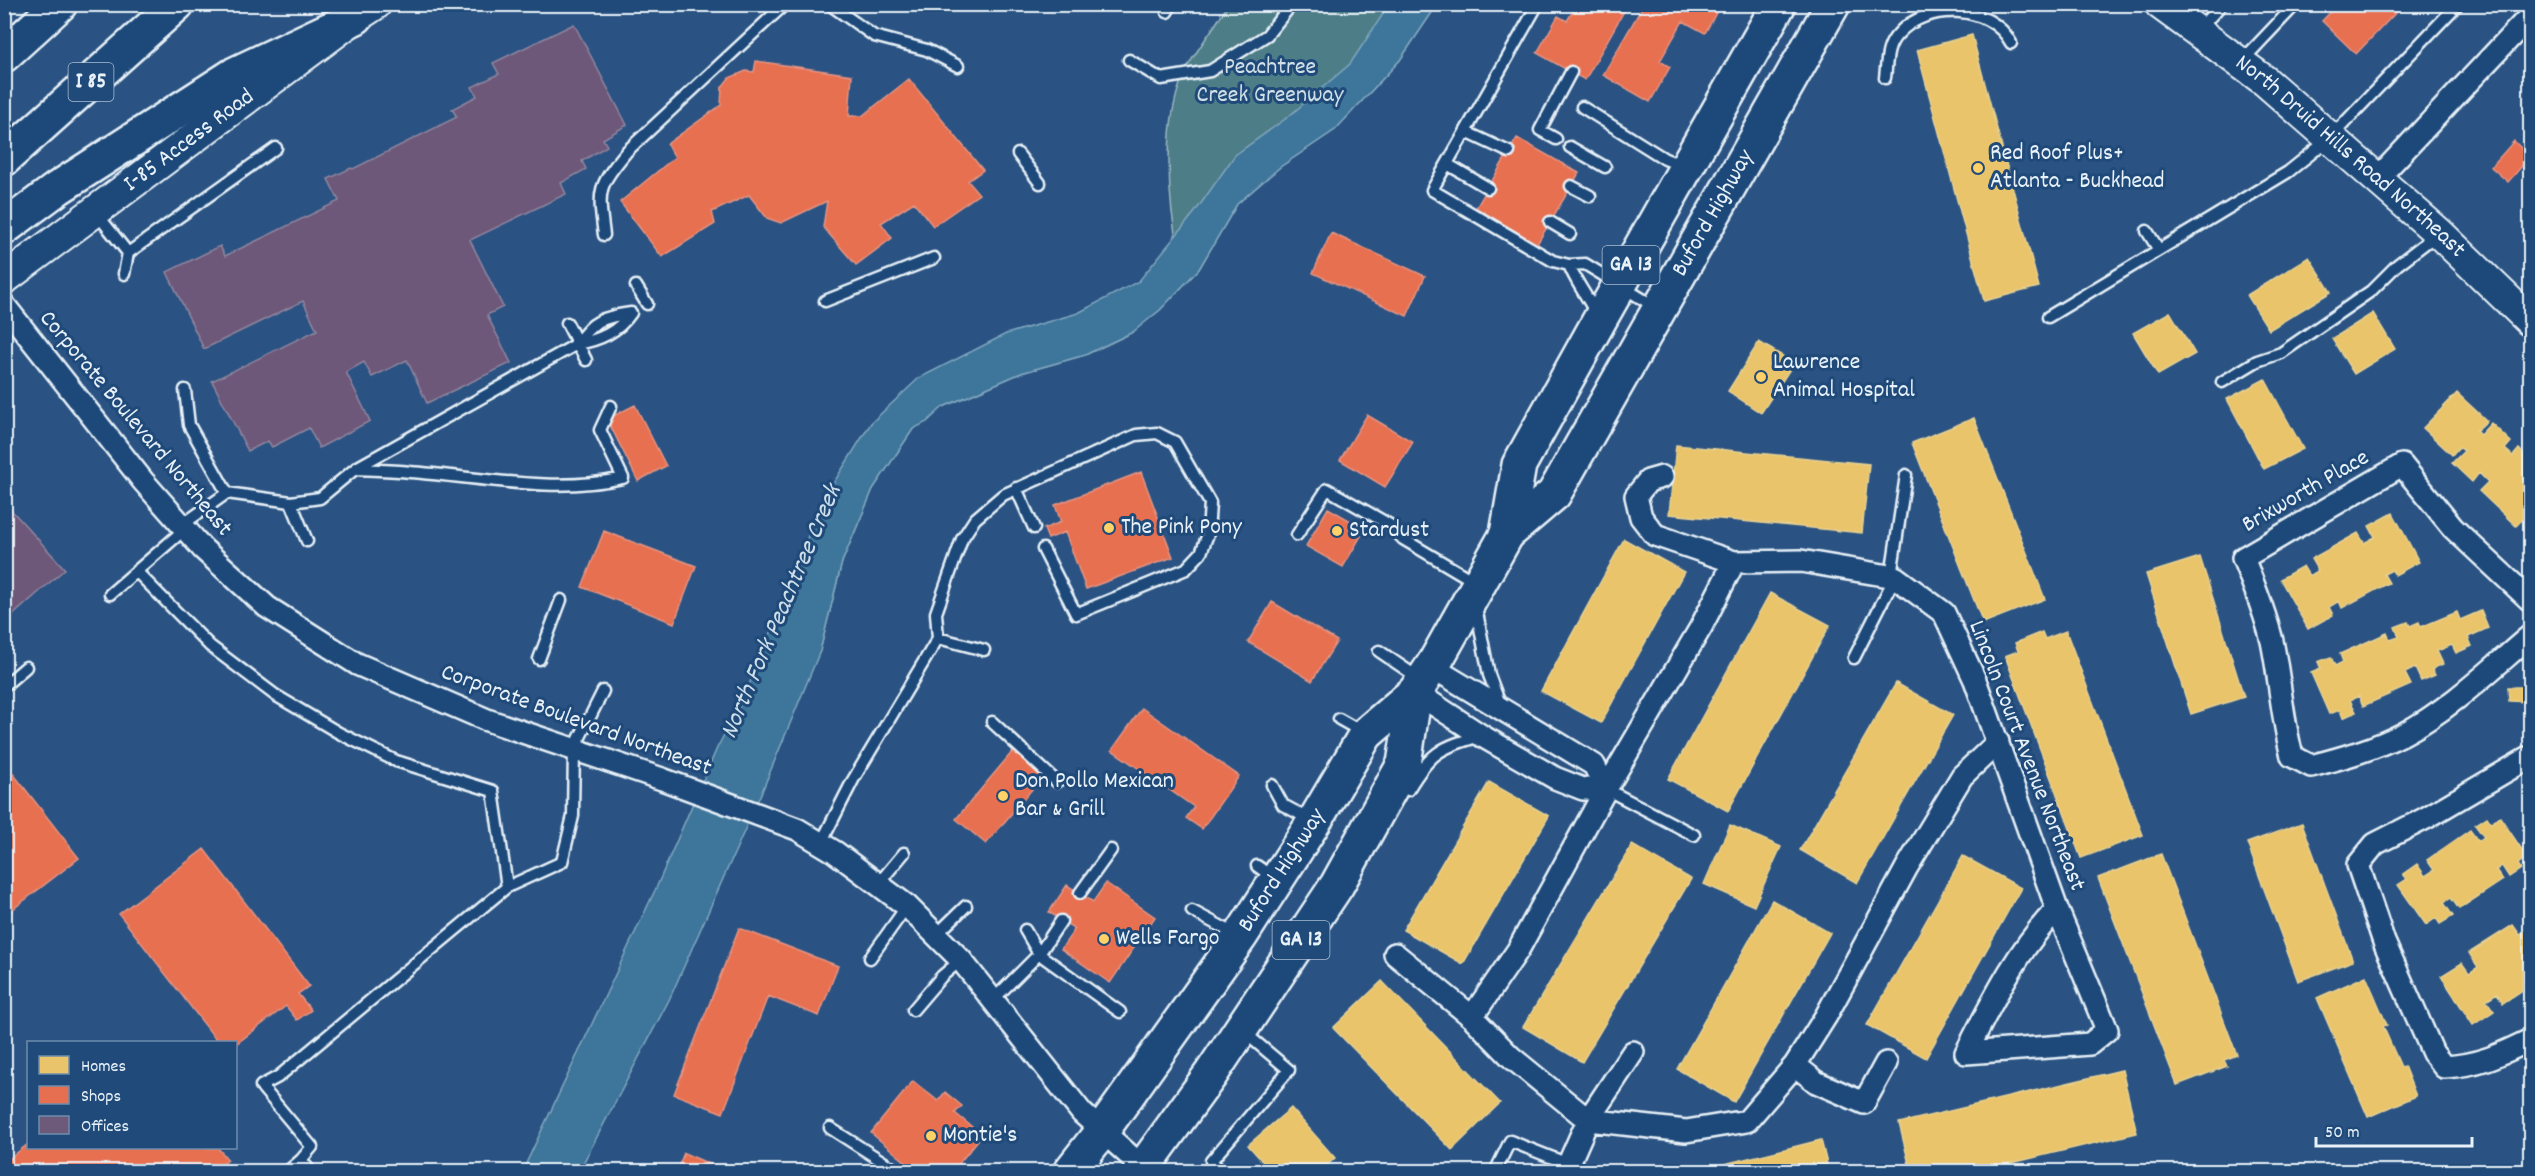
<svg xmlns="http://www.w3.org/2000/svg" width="2535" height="1176" font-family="Dekko,sans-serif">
<rect width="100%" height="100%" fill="#2a5383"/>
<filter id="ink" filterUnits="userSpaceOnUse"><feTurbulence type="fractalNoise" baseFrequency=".0167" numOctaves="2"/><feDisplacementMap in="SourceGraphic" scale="12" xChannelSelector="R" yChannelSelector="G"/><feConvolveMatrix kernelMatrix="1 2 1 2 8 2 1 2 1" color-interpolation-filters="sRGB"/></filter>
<g filter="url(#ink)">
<path fill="#4e7d87" stroke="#9bb7c0" stroke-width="1.5" d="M1228 5H1437L1400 60 1335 130 1280 167 1237 204 1199 269 1160 310 1127 335 1085 355 1021 373 943 407 913 429 873 489 842 562 820 651 549 1172 907 416 1180 260C1168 205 1160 116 1188 66 1200 45 1216 25 1228 5Z"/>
<path fill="#3e769a" stroke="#82a7c0" stroke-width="1.5" d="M1386 5H1437L1400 60 1335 130 1280 167 1237 204 1199 269 1160 310 1133 332 1085 355 1021 373 943 407 927 422 913 429 873 489 842 562 820 651 763 789 669 1000 579 1171 522 1172 657 886 717 748 744 698 763 648 775 625 819 506 871 423 919 378 1006 334 1078 313 1139 281 1195 212 1235 155 1288 117 1350 64 1383 14Z"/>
<path fill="#e9c46a" stroke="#e9d295" stroke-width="1.5" d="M1972 35 2039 287 1984 301 1917 50Z
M2309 257 2331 292 2269 330 2247 295Z
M2170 312 2195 354 2158 375 2133 333Z
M2373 313 2395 349 2354 374 2332 339Z
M1759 342 1794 363 1761 413 1728 391Z
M2265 379 2303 449 2264 469 2227 399Z
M2457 393 2487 421 2476 431 2480 435 2491 423 2511 442 2505 449 2513 456 2519 449 2530 461V526L2523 519 2516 526 2479 491 2488 482 2479 473 2472 482 2452 463 2464 451 2459 447 2452 455 2423 428Z
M1974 418 2045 599 1983 623 1912 443Z
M1676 445 1869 464 1862 533 1669 514Z
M2393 513 2419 562 2395 575 2392 570 2384 574 2389 583 2342 608 2339 601 2329 607 2333 615 2308 629 2280 579 2303 566 2309 576 2318 571 2311 559 2358 533 2364 543 2375 537 2369 526Z
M1624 539 1684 572 1601 723 1541 691Z
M2200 557 2244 697 2191 714 2146 574Z
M1770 593 1830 625 1728 811 1668 779Z
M2481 611 2488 628 2468 637 2472 646 2456 653 2452 645 2437 651 2443 664 2432 669 2435 675 2421 681 2415 668 2405 673 2411 685 2363 706 2359 696 2350 700 2356 712 2343 718 2340 710 2329 714 2311 673 2321 669 2318 662 2331 657 2335 666 2343 662 2340 654 2387 633 2390 640 2399 637 2395 627 2408 622 2410 626 2419 622 2421 627 2457 612 2460 620Z
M2066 631 2143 835 2081 858 2005 656 2018 651 2015 643 2042 632 2045 639Z
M1896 683 1953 715 1857 883 1800 850Z
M2508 687H2530V702L2509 701Z
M1489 782 1549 816 1463 964 1403 930Z
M2487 817 2491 823 2500 817 2527 857 2518 864 2521 869 2509 877 2502 866 2496 870 2503 880 2459 909 2451 898 2444 903 2453 916 2440 924 2436 918 2426 925 2398 885 2407 879 2403 874 2417 864 2425 876 2434 870 2427 860 2470 830 2478 841 2484 837 2475 825Z
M2302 823 2353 961 2298 981 2247 843Z
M1730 825 1781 847 1754 906 1704 884Z
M1632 845 1691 879 1582 1062 1523 1027Z
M2161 854 2237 1055 2224 1060 2227 1066 2177 1085 2098 878Z
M1963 856 2021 888 1926 1058 1867 1025Z
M1772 900 1830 933 1734 1102 1677 1069Z
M2530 911V928L2523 916Z
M2513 925 2520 935 2530 928V985L2503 1003 2497 993 2486 1000 2494 1011 2473 1025 2441 976 2462 963 2469 973 2478 967 2469 953Z
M2366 976 2387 1025 2383 1026 2401 1067 2404 1066 2416 1096 2368 1117 2317 998Z
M1382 981 1500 1103 1452 1150 1333 1028Z
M2122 1070 2137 1133 1974 1172H1911L1899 1123Z
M1291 1108 1335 1158 1320 1172H1272L1248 1145Z
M1821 1140 1829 1172H1692Z"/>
<path fill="#e76f51" stroke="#e79683" stroke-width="1.5" d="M1577 4H1628L1585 80 1537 53 1558 16 1567 21Z
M1644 4H1721L1705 33 1683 21 1660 61 1670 67 1650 102 1603 75Z
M2338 4H2404L2356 54 2322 21Z
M756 61 852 75 849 116H862L909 79 983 170 968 181 979 194 933 226 914 202 881 223 892 238 856 265 823 227 827 201 781 223 767 218 749 195 712 212 715 224 662 257 620 202 675 157 667 144 721 105 722 87 729 78 746 71 754 72Z
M1517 138 1579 173 1537 244 1476 208Z
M2514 141 2530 157 2508 182 2491 167Z
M1331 233 1425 276 1407 316 1313 273Z
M635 405 666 466 638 481 607 419Z
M1367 415 1413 442 1385 487 1340 460Z
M1141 472 1173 557 1086 589 1065 532 1048 539 1044 529 1061 522 1055 505Z
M1328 508 1365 529 1343 567 1306 546Z
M604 531 696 566 674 623 582 587Z
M1272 602 1337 641 1312 681 1248 642Z
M1142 708 1239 776 1202 829 1186 818 1194 807 1112 750Z
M1013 751 1043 776 986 844 956 819Z
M5 763 79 858 4 916V764Z
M204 849 309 986 298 994 311 1010 297 1020 286 1006 236 1044 218 1042 119 914Z
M1106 883 1155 917 1110 983 1061 949 1075 929 1049 912 1067 885 1093 902Z
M739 928 838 966 819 1016 768 996 723 1113 674 1094Z
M913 1081 938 1101 945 1092 962 1106 955 1113 982 1135 952 1172H918L871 1133Z
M28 1144V1148H218L228 1160 213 1172H4V1163Z
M684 1153 719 1168 718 1172H676Z"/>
<path fill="#6d597a" stroke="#9287a0" stroke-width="1.5" d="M574 24 627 125 603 139 607 146 582 161 586 169 561 183 566 194 470 240 503 307 487 315 511 363 427 403 407 360 372 377 364 362 346 372 370 421 319 448 309 428 272 447 268 441 248 451 212 381 317 330 303 301 204 349 167 272 220 246 225 256 339 201 328 179 351 168 353 169 457 117 452 109 477 96 472 87 499 74 493 63Z
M4 502 65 569 4 623Z"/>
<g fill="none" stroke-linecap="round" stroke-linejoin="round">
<defs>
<path id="lane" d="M829 4 874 36 927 50 958 66
M1538 4 1432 190 1553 261 1569 265 1585 264 1657 308
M1167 12 1172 4
M2199 29 2222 4
M1129 60 1161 79 1210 71 1267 35 1292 4
M2242 61 2296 4
M1885 78C1887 62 1886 46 1898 34 1926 2 1991 4 2011 43
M1582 107 1665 159 1683 166
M1466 132 1509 152
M1556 139 1540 130 1571 72
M1570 147 1605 167
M1018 154 1040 183
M1447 164 1488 188
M1571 186 1590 196
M97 214 128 253 124 274
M1550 222 1570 234
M2147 231 2159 250
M604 235C598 189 597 188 627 151L785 4
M128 253 276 148
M1569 265C1576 283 1588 297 1596 314
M636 286 647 304
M825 301 934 258
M2048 317 2288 172 2329 139 2458 4
M567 323 586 360
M577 344C592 320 604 317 631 313
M2222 382 2257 361 2281 353 2371 291 2397 265 2436 235
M356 468 577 344C600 340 618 332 631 313
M1016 488 1034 528
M227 493 291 502 307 541
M291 502 320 498 355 469C373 470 392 470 410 472 480 477 554 494 623 478L600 430 611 406
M182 525 227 493 189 425 185 390
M1297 535 1327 489 1390 525 1403 539 1477 583
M136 571 210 646 275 695 339 733 396 761 493 791 507 887 562 862 573 816 574 749 603 691
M1891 576 1906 475
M110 594 185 529
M1476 607 1489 675 1500 704
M938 638 984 650
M1379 651 1420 679
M1854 658 1895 577
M539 659 561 600
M4 686 26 667
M1339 719 1362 732
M992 722 1057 782
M1272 785 1283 805 1311 820
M1606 789 1694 835
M1408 790C1430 753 1440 747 1481 736
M821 843 853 780 938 638 936 613 962 539 975 519 1003 495 1136 435 1157 433 1175 442 1210 503 1208 534 1201 553 1186 569 1076 614 1043 549
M1257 866 1274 878
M878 884 904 853
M1080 893 1111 850
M1192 911 1237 935
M1025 930 1039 954 1120 1012
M936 935 966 906
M870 958 907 906
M993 1000 1039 954 1061 921
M913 1010 942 976 961 960
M830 1128 899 1172
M287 1172 301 1160
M311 1172 301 1160 312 1147 261 1086 278 1077 507 887
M1222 1172 1211 1161 1289 1070 1244 1032
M1495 1172 1510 1141 1568 1164"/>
<path id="street" d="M2378 178 2530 16
M4 305 143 481 203 549 267 607 357 664 487 720 662 779 797 829 835 852 907 906 961 960 1082 1113 1148 1172
M1662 477 1648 481 1636 496 1641 517 1655 535 1734 562
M2530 600 2453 528 2402 465 2243 558C2254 585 2265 613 2272 641 2280 679 2282 718 2292 756L2311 766C2342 758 2374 749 2403 734 2450 709 2490 670 2530 636
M1432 667 1594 765 1606 789
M1415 692 1482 736 1555 778 1583 789H1606
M2530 757 2426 818 2375 844 2358 865 2384 942 2433 1053 2444 1067C2480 1065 2499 1055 2530 1040
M1395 954 1472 1017
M1966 1053 2090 1044 2107 1030 2057 909 1975 680 1944 613 1895 577 1801 561 1734 562 1701 627 1606 789 1518 950 1472 1017 1511 1057 1588 1120 1686 1131 1747 1121 1795 1065 1826 1016 1907 867 1962 776 1998 742
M1966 1053C1992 1002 2017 950 2057 909
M1795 1065 1816 1082 1864 1103 1886 1063
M1565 1172 1588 1120 1633 1052"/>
<g id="secondary">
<path id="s1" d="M2160 4 2265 81 2439 233 2530 321"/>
<path id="s2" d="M4 279 356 17 376 4"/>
</g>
<g id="primary">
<path d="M1507 534 1519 465 1599 321 1779 4"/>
<path id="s3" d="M1070 1172 1102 1131 1240 937 1314 822 1366 734 1415 692 1435 662 1507 534 1554 494 1833 4"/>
<path d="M1140 1172 1211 1074 1337 885 1404 764 1415 692"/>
</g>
<path id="highway" d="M4 55 60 4
M4 159 177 4
M4 228 58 188 235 74 356 17"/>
</defs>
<use href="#lane" stroke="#e8f1f8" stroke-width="15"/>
<use href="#street" stroke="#e8f1f8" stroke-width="26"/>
<use href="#secondary" stroke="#e8f1f8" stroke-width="34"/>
<use href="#primary" stroke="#e8f1f8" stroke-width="38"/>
<use href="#highway" stroke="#e8f1f8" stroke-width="38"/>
<use href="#lane" stroke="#1f4a7a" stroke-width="10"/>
<use href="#street" stroke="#1f4a7a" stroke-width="21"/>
<use href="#secondary" stroke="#1f4a7a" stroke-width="30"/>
<use href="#primary" stroke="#1f4a7a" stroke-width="33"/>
<use href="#highway" stroke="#1f4a7a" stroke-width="33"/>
</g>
</g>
<g fill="#ffd166" stroke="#1f4a7a" stroke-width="2">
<circle cx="1978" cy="168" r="6"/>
<circle cx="1761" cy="377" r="6"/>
<circle cx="1109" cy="528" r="6"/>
<circle cx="1337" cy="531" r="6"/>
<circle cx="1003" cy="796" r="6"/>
<circle cx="1104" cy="939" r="6"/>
<circle cx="931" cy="1136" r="6"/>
</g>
<g text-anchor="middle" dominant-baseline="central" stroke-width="6" stroke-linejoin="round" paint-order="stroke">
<g fill="#1f4a7a" stroke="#acbfd2" stroke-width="1.5">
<rect x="68.5" y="63" width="45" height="38" rx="4.5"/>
<rect x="1602.5" y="246" width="57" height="38" rx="4.5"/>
<rect x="1272.5" y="921" width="57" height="38" rx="4.5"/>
</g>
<g font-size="22" font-weight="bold" fill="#e8f1f8">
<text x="91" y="82">I 85</text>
<text x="1631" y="265">GA 13</text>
<text x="1301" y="940">GA 13</text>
</g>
<g font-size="24" fill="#d1e0e7" stroke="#1f4a7a">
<text x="1270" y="68">Peachtree<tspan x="1270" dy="28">Creek Greenway</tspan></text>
</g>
<g font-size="24" fill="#e8f1f8" stroke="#1f4a7a">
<text stroke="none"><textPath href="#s2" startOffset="231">I-85 Access Road</textPath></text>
<text stroke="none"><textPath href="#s1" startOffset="244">North Druid Hills Road Northeast</textPath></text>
<text stroke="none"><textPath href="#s3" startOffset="1161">Buford Highway</textPath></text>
<text transform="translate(135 424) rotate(50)">Corporate Boulevard Northeast</text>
<text transform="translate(2306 492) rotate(-30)">Brixworth Place</text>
<text transform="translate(576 721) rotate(20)">Corporate Boulevard Northeast</text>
<text transform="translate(2026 756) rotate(69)">Lincoln Court Avenue Northeast</text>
<text stroke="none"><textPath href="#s3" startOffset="369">Buford Highway</textPath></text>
</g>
<g font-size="24" fill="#e8f1f8" stroke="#1f4a7a" text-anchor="start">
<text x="1990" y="154">Red Roof Plus+<tspan x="1990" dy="28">Atlanta - Buckhead</tspan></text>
<text x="1773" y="363">Lawrence<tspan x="1773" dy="28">Animal Hospital</tspan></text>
<text x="1121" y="528">The Pink Pony</text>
<text x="1349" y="531">Stardust</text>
<text x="1015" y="782">Don Pollo Mexican<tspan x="1015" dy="28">Bar &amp; Grill</tspan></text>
<text x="1116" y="939">Wells Fargo</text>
<text x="943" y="1136">Montie's</text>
</g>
<g font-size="26" font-style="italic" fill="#cedfea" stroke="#1f4a7a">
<text transform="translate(782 612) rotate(-67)">North Fork Peachtree Creek</text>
</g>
</g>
<rect width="2535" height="1176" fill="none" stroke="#1f4a7a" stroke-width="24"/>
<rect x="12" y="12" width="2511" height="1152" fill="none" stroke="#e8f1f8" stroke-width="2" filter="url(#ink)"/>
<rect x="27" y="1041" width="210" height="108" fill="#1f4a7a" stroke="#6f8dac" stroke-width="1.5"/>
<rect x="39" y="1056" width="30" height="18" fill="#e9c46a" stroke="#6f8dac" stroke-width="1.5"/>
<text x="81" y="1071" font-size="18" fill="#e8f1f8">Homes</text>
<rect x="39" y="1086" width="30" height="18" fill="#e76f51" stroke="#6f8dac" stroke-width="1.5"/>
<text x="81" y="1101" font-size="18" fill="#e8f1f8">Shops</text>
<rect x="39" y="1116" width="30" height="18" fill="#6d597a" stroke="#6f8dac" stroke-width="1.5"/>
<text x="81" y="1131" font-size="18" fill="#e8f1f8">Offices</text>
<path d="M2316 1137v9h156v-9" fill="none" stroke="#e8f1f8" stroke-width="3"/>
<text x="2325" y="1137" font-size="18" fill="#e8f1f8" stroke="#1f4a7a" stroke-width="4.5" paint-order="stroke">50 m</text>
</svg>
